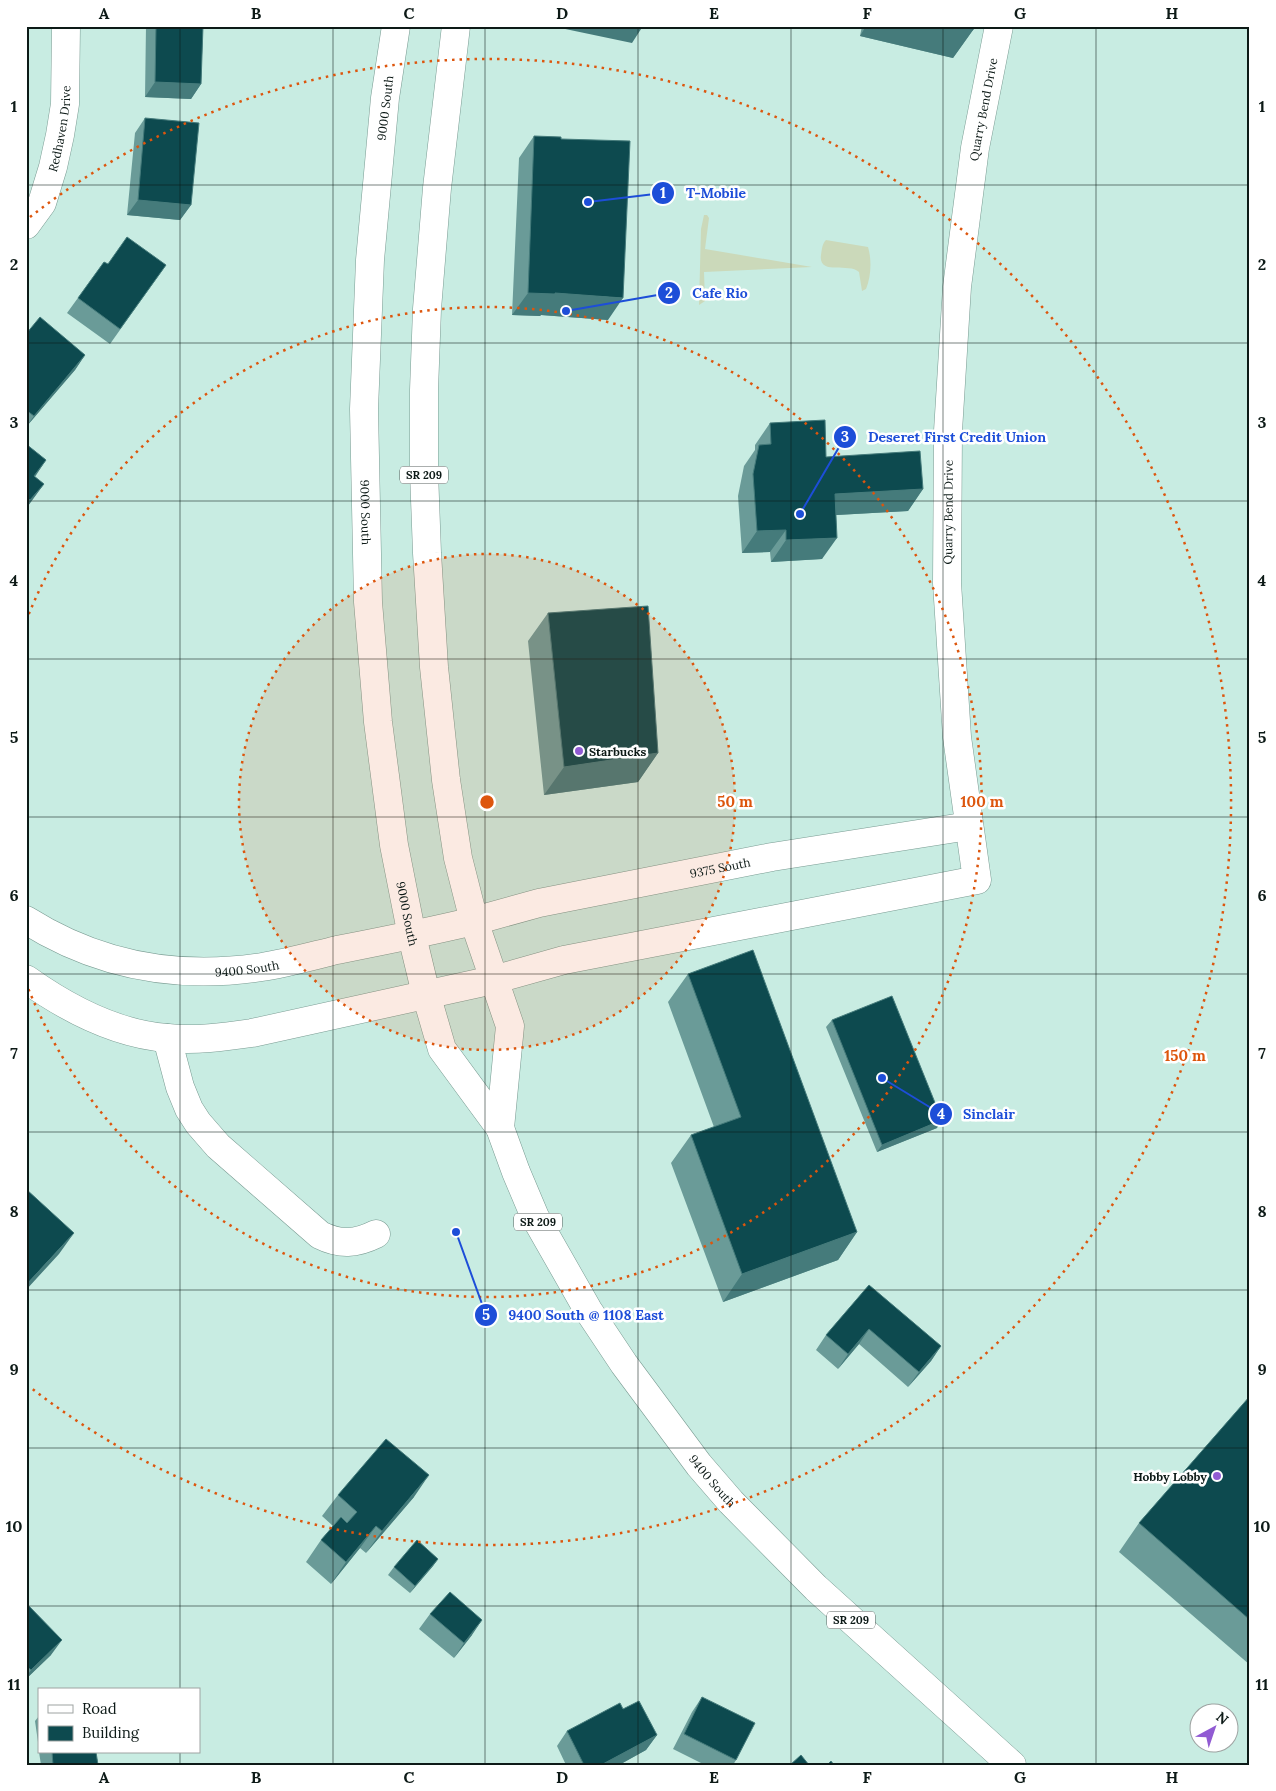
<svg xmlns="http://www.w3.org/2000/svg" width="1276" height="1791" font-family="Lora,serif">
<rect width="100%" height="100%" fill="#c8ece2"/>
<path fill="#cbd9ba" d="M704 215H707L709 218 705 249 812 267 704 272 705 301 699 305 701 229Z
M826 240 868 247C872 260 871 277 866 289L862 291 859 272C848 262 818 276 821 255 822 249 822 244 826 240Z"/>
<g fill="none" stroke-linecap="round" stroke-linejoin="round">
<defs>
<g id="street">
<path id="s1" d="M26 225 42 203 53 167 60 135 65 104 66 26"/>
<path id="s2" d="M474 921 539 903 772 857 969 826"/>
<path id="s3" d="M493 980 564 960 977 880 957 737 947 583 948 431 957 287 975 148 999 26"/>
<path d="M167 1038 180 1087 189 1109 198 1123 218 1146 320 1235C340 1245 356 1244 376 1234"/>
</g>
<g id="secondary">
<path id="s4" d="M26 920C99 966 177 980 262 967 287 963 312 956 337 950 383 941 428 932 474 921"/>
<path d="M26 979C68 1009 115 1034 167 1038 195 1041 224 1037 252 1033L493 980"/>
</g>
<g id="primary">
<path id="s5" d="M396 26 385 98 370 260 364 409 368 602 378 722 394 845 412 936 426 994 442 1049 500 1128 516 1172 535 1217 588 1310 624 1364 699 1465 731 1502 816 1588 1012 1765"/>
<path d="M456 26 437 188 427 309 424 390V472L427 553 434 667 446 780 458 858 474 921 510 1026 500 1128"/>
</g>
</defs>
<use href="#street" stroke="#799b92" stroke-width="29"/>
<use href="#secondary" stroke="#799b92" stroke-width="29"/>
<use href="#primary" stroke="#799b92" stroke-width="29"/>
<use href="#street" stroke="#fff" stroke-width="28"/>
<use href="#secondary" stroke="#fff" stroke-width="28"/>
<use href="#primary" stroke="#fff" stroke-width="28"/>
</g>
<path fill="#6a9b98" d="M146 26H203L201 84 191 99 145 97Z
M862 26H974L973 30 953 58 860 36Z
M145 118 191 205 180 220 127 215 135 133Z
M534 136 608 320 541 315 540 316 512 315 519 158Z
M104 262 108 264 166 265 110 344 67 313Z
M26 334 85 355 75 370 26 427Z
M770 423 826 457 923 489 908 511 836 515 822 559 771 562 770 552 742 553 738 496 744 466 755 450V445Z
M26 444 46 460 35 477 44 484 26 508Z
M548 613 658 753 638 782 544 795 528 641Z
M688 974 857 1232 838 1260 723 1302 671 1163 691 1135 714 1127 668 1002Z
M832 1020 937 1128 877 1152 826 1027Z
M869 1285 941 1346 931 1361 908 1387 859 1344 838 1369 816 1350 826 1335Z
M1250 1396V1665L1119 1552 1139 1523Z
M338 1495 414 1497 366 1553 360 1548 331 1584 306 1562 321 1540 333 1526 322 1516Z
M438 1559 433 1566 410 1593 388 1575 394 1567Z
M26 1603 51 1655 26 1679Z
M430 1614 472 1635 454 1658 419 1629Z
M702 1697 736 1760 733 1765H705L673 1749 692 1712Z
M39 1716V1749L35 1721Z
M567 1731 657 1735 646 1750 619 1765H566L557 1746Z
M39 1752H96L98 1765H41Z"/>
<path fill="#457b7b" d="M551 26H643L632 43Z
M866 26H957L973 30 953 58 860 36Z
M155 82 201 84 191 99 145 97Z
M138 200 191 205 180 220 127 215Z
M528 293H555L623 298 608 320 541 315 540 316 512 315Z
M85 355 75 370 26 427 34 416Z
M46 460 31 482 34 476Z
M44 484 28 506 26 508V506L30 500Z
M923 489 908 511 819 516 835 494Z
M786 530 770 552 742 553 757 531Z
M837 538 822 559 771 562 786 540Z
M658 753 638 782 544 795 564 767Z
M942 1120 937 1128 877 1152 882 1145Z
M857 1232 838 1260 723 1302 742 1274Z
M74 1233 59 1254 26 1290V1285Z
M869 1329 859 1344 838 1369 848 1354Z
M941 1346 931 1361 908 1387 919 1372Z
M429 1475 414 1497 366 1553 382 1531Z
M376 1526 360 1548 331 1584 346 1562Z
M438 1559 433 1566 410 1593 415 1586Z
M482 1620 472 1635 454 1658 464 1643Z
M62 1640 51 1655 26 1679V1677L31 1670Z
M657 1735 646 1750 619 1765H601Z"/>
<path fill="#0d4a4f" stroke="#457b7b" d="M156 26H203L201 84 155 82Z
M957 26H974L973 30Z
M145 118 199 123 191 205 138 200Z
M534 136 561 137V139L630 141 623 298 555 293V294L528 293Z
M127 237 166 265 120 329 78 298 104 262 108 264Z
M40 317 85 355 34 416 26 410V334Z
M825 420 826 457 920 451 923 489 835 494 837 538 786 540V530L757 531 753 474 759 445 771 444 770 423Z
M26 444 46 460 34 476 44 484 30 500 26 497Z
M648 606 658 753 564 767 548 613Z
M753 950 857 1232 742 1274 691 1135 741 1117 688 974Z
M892 996 942 1120 882 1145 832 1020Z
M26 1189 74 1233 26 1285Z
M869 1285 941 1346 919 1372 869 1329 848 1354 826 1335Z
M1250 1396V1620L1139 1523Z
M386 1439 429 1475 382 1531 376 1526 346 1562 321 1540 341 1517 347 1523 357 1512 338 1495Z
M417 1540 438 1559 415 1586 394 1567Z
M450 1592 482 1620 464 1643 430 1614Z
M26 1603 62 1640 31 1670 26 1665Z
M702 1697 755 1723 736 1760 684 1734Z
M639 1701 657 1735 601 1765H584L567 1731 620 1703 623 1709Z
M52 1752H96L98 1765H53Z
M801 1755 809 1765H790Z
M831 1761 834 1765H827Z"/>
<path fill="none" stroke="#0d1a17" stroke-width="1" stroke-opacity="0.55" d="M180 26V1690M333 26V1765M485 26V1765M638 26V1765M791 26V1765M943 26V1765M1096 26V1765M26 185H1250M26 343H1250M26 501H1250M26 659H1250M26 817H1250M26 974H1250M26 1132H1250M26 1290H1250M26 1448H1250M26 1606H1250M180 1752V1765"/>
<circle cx="487" cy="802" r="248" fill="#dd560d" fill-opacity=".12"/>
<g fill="none" stroke="#dd560d" stroke-width="2.5" stroke-dasharray="2.5 5">
<circle cx="487" cy="802" r="248"/>
<path d="M26 621A495 495 0 1 1 26 983"/>
<path d="M30 217A743 743 0 1 1 30 1387"/>
</g>
<g fill="#915bd3" stroke="#fff" stroke-width="2">
<circle cx="579" cy="751" r="5"/>
<circle cx="1217" cy="1476" r="5"/>
</g>
<g text-anchor="middle" dominant-baseline="central" stroke-width="5" stroke-linejoin="round" paint-order="stroke">
<g fill="#fff" stroke="#565f5d" stroke-width="1">
<rect x="400" y="466.5" width="48" height="17" rx="4"/>
<rect x="514" y="1213.5" width="48" height="17" rx="4"/>
<rect x="827" y="1611.5" width="48" height="17" rx="4"/>
</g>
<g font-size="11" font-weight="bold" fill="#0d1a17">
<text x="424" y="475">SR 209</text>
<text x="538" y="1222">SR 209</text>
<text x="851" y="1620">SR 209</text>
</g>
<g font-size="12" fill="#0d1a17" stroke="#fff">
<text transform="translate(385 108) rotate(-83)">9000 South</text>
<text stroke="none"><textPath href="#s3" startOffset="1269">Quarry Bend Drive</textPath></text>
<text stroke="none"><textPath href="#s1" startOffset="104">Redhaven Drive</textPath></text>
<text stroke="none"><textPath href="#s5" startOffset="488">9000 South</textPath></text>
<text stroke="none"><textPath href="#s3" startOffset="864">Quarry Bend Drive</textPath></text>
<text stroke="none"><textPath href="#s2" startOffset="252">9375 South</textPath></text>
<text stroke="none"><textPath href="#s5" startOffset="892">9000 South</textPath></text>
<text stroke="none"><textPath href="#s4" startOffset="231">9400 South</textPath></text>
<text stroke="none"><textPath href="#s5" startOffset="1544">9400 South</textPath></text>
</g>
<g font-size="12" font-weight="bold" fill="#0d1a17" stroke="#fff" text-anchor="start">
<text x="589" y="751">Starbucks</text>
<text x="1207" y="1476" text-anchor="end">Hobby Lobby</text>
</g>
</g>
<circle cx="487" cy="802" r="8" fill="#dd560d" stroke="#fff" stroke-width="2.5"/>
<g font-size="15" text-anchor="middle" font-weight="bold" fill="#dd560d" stroke="#fff" stroke-width="5" stroke-linejoin="round" paint-order="stroke">
<text x="735" y="807">50 m</text>
<text x="982" y="807">100 m</text>
<text x="1185" y="1061">150 m</text>
</g>
<path fill="none" stroke="#1d4ed8" stroke-width="2" d="M588 202L663 193M566 311L669 293M800 514L845 437M882 1078L941 1114M456 1232L486 1315"/>
<g fill="#1d4ed8" stroke="#fff" stroke-width="2">
<circle cx="588" cy="202" r="5"/>
<circle cx="566" cy="311" r="5"/>
<circle cx="800" cy="514" r="5"/>
<circle cx="882" cy="1078" r="5"/>
<circle cx="456" cy="1232" r="5"/>
<circle cx="663" cy="193" r="12"/>
<circle cx="669" cy="293" r="12"/>
<circle cx="845" cy="437" r="12"/>
<circle cx="941" cy="1114" r="12"/>
<circle cx="486" cy="1315" r="12"/>
</g>
<g font-size="15" text-anchor="middle" font-weight="bold" fill="#fff">
<text x="663" y="198">1</text>
<text x="669" y="298">2</text>
<text x="845" y="442">3</text>
<text x="941" y="1119">4</text>
<text x="486" y="1320">5</text>
</g>
<g font-size="14" text-anchor="middle" font-weight="bold" fill="#1d4ed8" stroke="#fff" stroke-width="5" stroke-linejoin="round" paint-order="stroke">
<text x="716" y="198">T-Mobile</text>
<text x="720" y="298">Cafe Rio</text>
<text x="957" y="442">Deseret First Credit Union</text>
<text x="989" y="1119">Sinclair</text>
<text x="586" y="1320">9400 South @ 1108 East</text>
</g>
<rect width="1276" height="1791" fill="none" stroke="#ffffff" stroke-width="55"/>
<rect x="38" y="1688" width="162" height="65" fill="#ffffff" stroke="#9ea3a2"/>
<rect x="48" y="1705" width="25" height="8" fill="#ffffff" stroke="#9ea3a2"/>
<text x="82" y="1714" font-size="15" fill="#0d1a17">Road</text>
<rect x="48" y="1726" width="25" height="15" fill="#0d4a4f" stroke="#9ea3a2"/>
<text x="82" y="1738" font-size="15" fill="#0d1a17">Building</text>
<g transform="translate(1214 1728) rotate(40)"><circle r="24" fill="#ffffff" stroke="#9ea3a2"/>
<path d="M0-4L9 19L0 12L-9 19Z" fill="#915bd3"/>
<text y="-8" font-size="14" font-weight="bold" text-anchor="middle" fill="#0d1a17">N</text>
</g>
<rect x="28" y="28" width="1220" height="1736" fill="none" stroke="#0d1a17" stroke-width="2"/>
<g font-size="16" text-anchor="middle" font-weight="bold" fill="#0d1a17">
<text x="104" y="19">A</text>
<text x="256" y="19">B</text>
<text x="409" y="19">C</text>
<text x="562" y="19">D</text>
<text x="714" y="19">E</text>
<text x="867" y="19">F</text>
<text x="1020" y="19">G</text>
<text x="1172" y="19">H</text>
<text x="14" y="112">1</text>
<text x="1262" y="112">1</text>
<text x="14" y="270">2</text>
<text x="1262" y="270">2</text>
<text x="14" y="428">3</text>
<text x="1262" y="428">3</text>
<text x="14" y="586">4</text>
<text x="1262" y="586">4</text>
<text x="14" y="743">5</text>
<text x="1262" y="743">5</text>
<text x="14" y="901">6</text>
<text x="1262" y="901">6</text>
<text x="14" y="1059">7</text>
<text x="1262" y="1059">7</text>
<text x="14" y="1217">8</text>
<text x="1262" y="1217">8</text>
<text x="14" y="1375">9</text>
<text x="1262" y="1375">9</text>
<text x="14" y="1532">10</text>
<text x="1262" y="1532">10</text>
<text x="14" y="1690">11</text>
<text x="1262" y="1690">11</text>
<text x="104" y="1783">A</text>
<text x="256" y="1783">B</text>
<text x="409" y="1783">C</text>
<text x="562" y="1783">D</text>
<text x="714" y="1783">E</text>
<text x="867" y="1783">F</text>
<text x="1020" y="1783">G</text>
<text x="1172" y="1783">H</text>
</g>
</svg>
